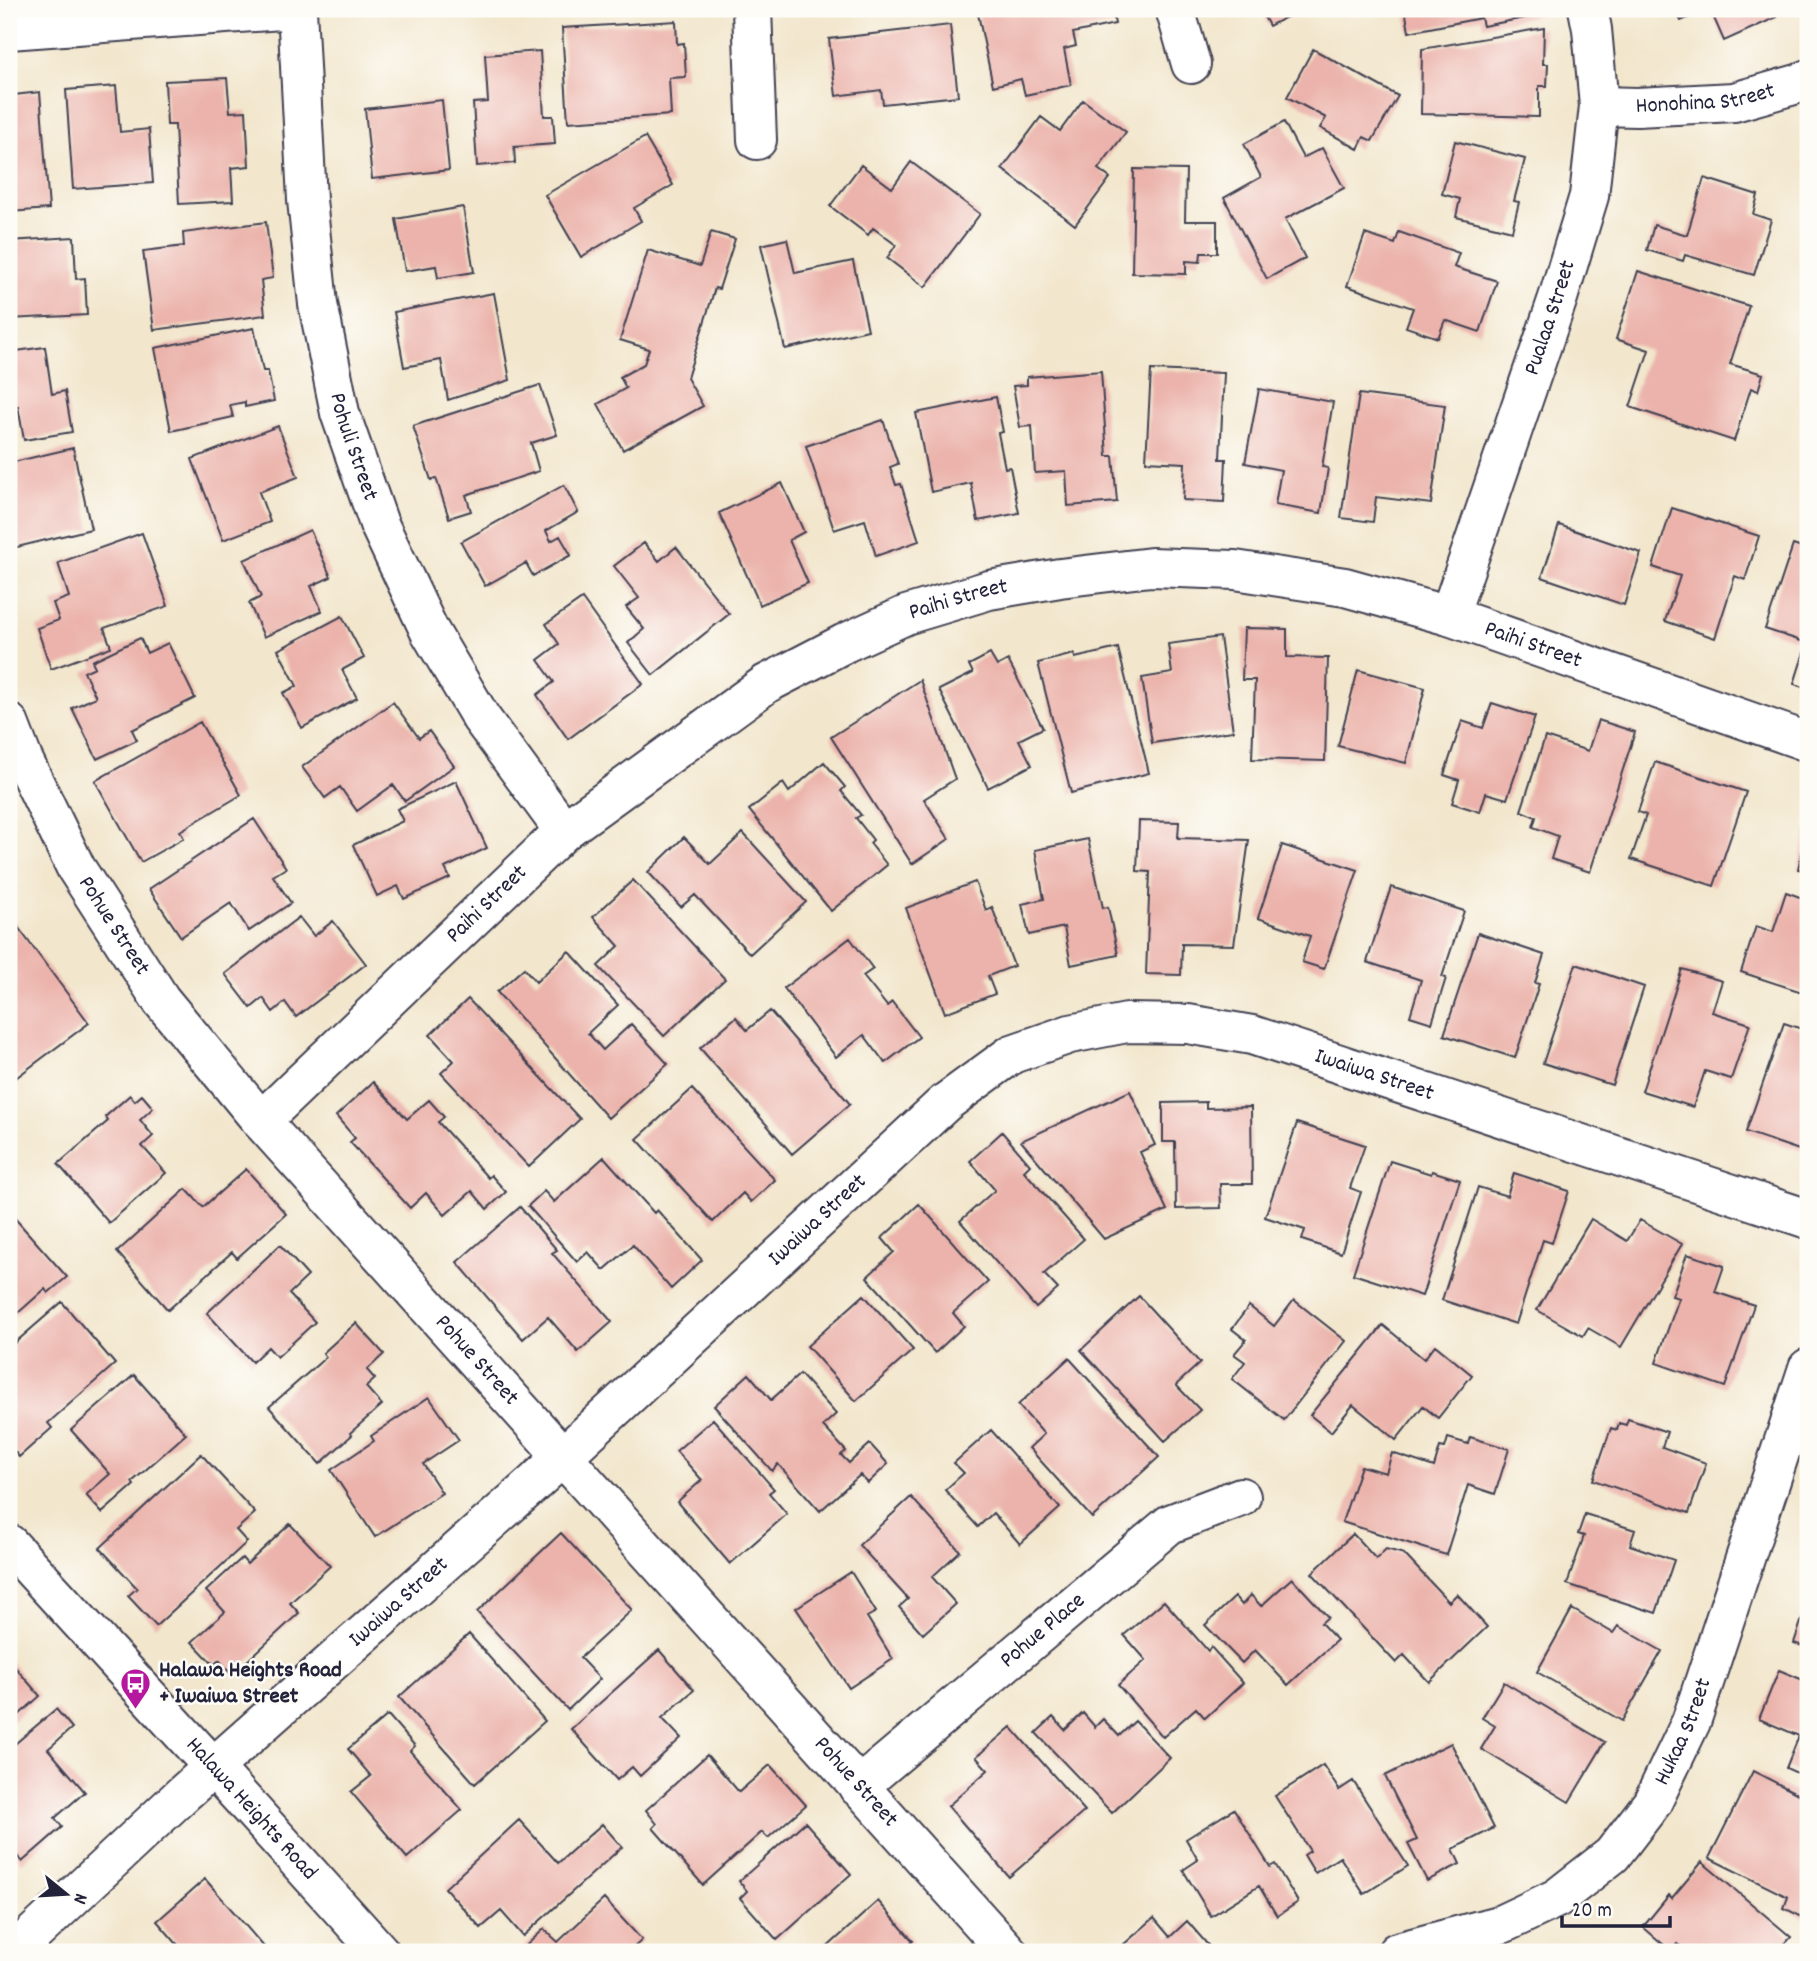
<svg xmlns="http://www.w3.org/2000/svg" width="1817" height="1961" font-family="Dekko,sans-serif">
<rect width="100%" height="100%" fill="#fdfcf7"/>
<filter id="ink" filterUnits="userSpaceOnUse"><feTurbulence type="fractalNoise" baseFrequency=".0143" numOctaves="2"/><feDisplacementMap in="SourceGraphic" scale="14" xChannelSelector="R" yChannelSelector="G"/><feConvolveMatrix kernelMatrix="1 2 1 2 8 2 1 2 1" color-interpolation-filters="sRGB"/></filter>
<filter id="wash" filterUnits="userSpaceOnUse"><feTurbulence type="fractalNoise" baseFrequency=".00686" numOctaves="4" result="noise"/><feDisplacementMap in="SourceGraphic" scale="28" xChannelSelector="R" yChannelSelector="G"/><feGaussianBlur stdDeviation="1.57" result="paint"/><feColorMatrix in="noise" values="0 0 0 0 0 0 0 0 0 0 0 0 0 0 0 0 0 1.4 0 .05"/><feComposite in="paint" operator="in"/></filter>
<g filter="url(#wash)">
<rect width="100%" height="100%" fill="#f2e6cc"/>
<g id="blocks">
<path fill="#ebb3ab" d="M977 9H1112L1115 24 1073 33 1076 46 1064 49 1071 85 1025 95 1021 79 993 86Z
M1260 9H1302L1269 26Z
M1405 9H1544L1545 14 1483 26 1481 18 1409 32Z
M1675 9H1708L1681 21Z
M1710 9H1774L1777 17 1724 41Z
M676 21 677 44 684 43 686 77 669 78 671 115 568 122 562 28Z
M950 25 958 96 883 104 881 90 836 96 829 39Z
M1544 28 1543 64H1548L1547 86H1539V117L1421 114 1422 49Z
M1313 49 1398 96 1372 141 1364 137 1358 149 1320 128 1326 118 1287 97Z
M540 51 544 116H553L555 144 514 147 515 163 477 166 473 103 488 102 485 55Z
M227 78 230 112 246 111 249 166 231 168 233 201 179 204 175 125H167L165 81Z
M116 86 120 132 149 129 153 183 73 189 66 90Z
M40 92 49 209 9 212V122L16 121 14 95Z
M442 100 449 170 372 179 365 109Z
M1083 100 1126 132 1098 169 1110 178 1075 225 1002 169 1041 117 1060 131Z
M1284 122 1303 158 1322 148 1344 188 1285 219 1305 258 1267 279 1224 198 1261 177 1244 144Z
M645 137 673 185 634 208 641 221 581 257 545 195Z
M1455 141 1525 159 1514 201 1519 202 1512 231 1456 217 1460 199 1442 194Z
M911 162 980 214 925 287 887 258 896 245 873 228 868 235 830 206 861 165 892 188Z
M1134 169 1186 170 1185 221H1217V253H1201L1200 262 1186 261V274L1132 273Z
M1704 178 1758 195 1753 214 1771 220 1754 275 1685 255 1683 261 1647 250 1654 225 1687 235Z
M463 207 474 272 438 278 436 266 405 271 396 219Z
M266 222 273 278 261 280 265 315 154 330 143 251 184 246 183 233Z
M711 232 735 239 719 289 715 288 687 378 703 406 623 450 598 404 626 388 620 377 644 364 649 349 620 340 648 250 700 266Z
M1399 232 1459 253 1454 267 1497 281 1480 332 1445 320 1438 338 1406 327 1413 308 1347 286 1365 234 1395 244Z
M74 237 76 279 85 278 87 315 9 319V241Z
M787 239 795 273 853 261 868 330 785 349 761 245Z
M1638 271 1749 306 1730 364 1763 374 1758 391 1751 388 1734 441 1630 407 1649 350 1616 339Z
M494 293 510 380 448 400 441 360 404 367 394 312Z
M254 328 263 371H268L274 401 245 407V402L230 405 233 417 171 431 155 348Z
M45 347 52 394 65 391 72 432 24 440 18 406 9 408V352Z
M1151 370 1224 373 1220 459H1226L1224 502 1183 500 1185 463 1146 461Z
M1101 371 1107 456H1113L1117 502 1068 506 1066 471 1035 473 1032 426 1020 427 1013 386 1027 385V377Z
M540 385 557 435 531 443 539 471 466 495 471 511 449 518 436 478 431 480 413 426Z
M1259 389 1333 402 1322 467 1328 468 1321 513 1275 505 1281 470 1245 463Z
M1359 394 1445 405 1431 504 1376 497 1373 522 1341 518Z
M996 397 1003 432 998 433 1005 468 1010 467 1019 513 978 521 971 483 931 492 916 413Z
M883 420 898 464 890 467 896 485 901 484 919 541 876 556 865 520 834 530 806 446Z
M278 426 298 477 259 492 270 522 223 540 192 459Z
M73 448 91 529 9 549V463Z
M782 483 804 532 789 540 808 583 760 605 719 513Z
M564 485 578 512 546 531 551 541 560 536 571 555 533 576 526 563 485 586 461 542Z
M1672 508 1759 536 1745 580 1735 576 1715 638 1665 621 1680 576 1653 567Z
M1559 525 1641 553 1624 605 1542 577Z
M310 530 331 577 311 586 322 611 264 637 249 603 261 597 244 560Z
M142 533 168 606 104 628 111 647 51 669 37 628 59 620 53 603 69 597 58 563Z
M644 543 659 561 676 547 729 614 653 675 628 643 644 629 626 607 639 598 614 566Z
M1793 545 1808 550V689L1794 684 1807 643 1765 629Z
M582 599 643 684 568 739 537 695 554 682 538 660 559 644 546 624Z
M342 616 364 658 342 670 357 698 302 728 283 693 297 686 278 650Z
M1244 628 1287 629V657L1328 658 1325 761 1252 759 1255 680H1242Z
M1220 637 1233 731 1152 743 1142 678 1172 673 1168 644Z
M140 638 147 653 168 643 195 698 132 730 137 740 97 759 72 708 96 697 84 672 95 667 92 661Z
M1118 648 1149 773 1071 793 1038 663 1074 654 1075 658Z
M990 654 997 666 1008 660 1043 728 1019 740 1032 765 988 788 939 690 973 673 969 665Z
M1358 670 1425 688 1406 763 1338 746Z
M920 680 955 779 924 799 949 839 912 864 831 737Z
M393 702 419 738 429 731 454 766 405 801 393 785 357 811 340 787 325 798 302 767Z
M1492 703 1535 717 1507 799 1486 793 1480 812 1452 803 1459 780 1444 775 1462 721 1483 728Z
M1598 720 1635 732 1590 872 1551 859 1558 836 1533 827 1536 817 1521 811 1545 737 1588 751Z
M200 722 241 795 180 831 184 838 141 862 95 781Z
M824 762 845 787 841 791 861 815 856 818 873 840 870 843 887 865 831 911 749 810 783 783 789 792Z
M1655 762 1746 792 1714 886 1631 859 1646 815 1638 812Z
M456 781 487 848 445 868 450 878 404 899 398 886 377 896 353 845 403 821 397 809Z
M254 819 286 868 273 876 291 903 249 931 231 903 181 937 149 889Z
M1139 821 1179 822 1178 838 1249 840 1234 945 1182 944 1181 975 1146 974 1150 872 1137 871Z
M1807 830H1808V871L1798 869Z
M743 833 806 902 750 954 695 895 681 907 648 872 684 837 710 864Z
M1088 839 1103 908 1108 907 1118 955 1071 965 1064 927 1029 935 1022 904 1044 899 1035 850Z
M1282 845 1358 870 1324 969 1302 962 1310 936 1258 918Z
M633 880 725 979 664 1036 598 966 619 946 593 917Z
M975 882 986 910 992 907 1014 966 988 976 995 994 945 1013 906 908Z
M1391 887 1464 911 1442 977 1446 978 1432 1023 1410 1016 1421 980 1367 962Z
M1786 892 1808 900V994L1741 972 1756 926 1773 932Z
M9 915 89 1023 9 1083Z
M299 917 314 936 333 921 366 964 296 1017 285 1002 273 1012 263 998 251 1008 225 974Z
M1478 933 1544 955 1535 983 1539 984 1515 1058 1444 1035Z
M850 938 873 969 863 976 887 1006 892 1002 919 1037 885 1063 864 1035 836 1057 784 988Z
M569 951 618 1005 588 1033 603 1050 631 1024 668 1064 608 1118 497 992 524 968 536 982Z
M1576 964 1644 987 1612 1085 1543 1063Z
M1682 969 1722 981 1712 1012 1750 1024 1731 1079 1705 1071 1693 1107 1642 1091Z
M468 999 580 1119 529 1167 441 1073 454 1061 430 1035Z
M770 1011 850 1104 792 1154 700 1048 736 1017 747 1030Z
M1784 1023 1808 1031V1153L1746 1132Z
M373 1082 407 1119 429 1100 444 1117 438 1122 488 1178 491 1175 506 1192 487 1209 472 1191 445 1215 426 1193 410 1208 350 1142 355 1138 336 1116Z
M692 1089 775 1180 751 1202 743 1193 713 1222 637 1139Z
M1130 1091 1155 1145 1140 1152 1167 1210 1104 1239 1021 1141Z
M130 1095 135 1101 142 1095 153 1108 140 1120 153 1136 142 1146 166 1173 109 1223 58 1164 108 1121 105 1117Z
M1206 1102V1108L1251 1107 1252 1184H1220L1221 1208 1176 1209 1175 1142H1163V1103Z
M1297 1123 1365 1145 1350 1188 1361 1192 1341 1253 1302 1240 1305 1230 1265 1217Z
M1002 1132 1030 1165 1024 1171 1084 1239 1044 1274 1058 1289 1036 1308 960 1221 995 1190 970 1161Z
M604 1157 654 1213 657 1210 702 1260 671 1289 633 1245 604 1270 588 1252 577 1262 528 1206 544 1191 554 1202Z
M1390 1161 1431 1174 1432 1171 1460 1180 1422 1296 1353 1274Z
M246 1169 286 1214 237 1258 232 1252 168 1310 117 1252 186 1189 203 1207Z
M1514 1173 1569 1191 1552 1243 1543 1240 1516 1324 1442 1300 1478 1187 1507 1196Z
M919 1204 988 1282 953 1313 964 1326 935 1353 867 1277 894 1252 882 1238Z
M520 1207 557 1250 552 1253 612 1322 578 1352 548 1317 523 1339 457 1262Z
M11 1214 67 1277 48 1293 45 1289 9 1321V1216Z
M1591 1219 1627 1241 1640 1220 1682 1244 1621 1347 1588 1328 1583 1336 1537 1310Z
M280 1245 308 1276 289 1294 315 1322 277 1357 268 1347 252 1362 207 1313Z
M1687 1254 1724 1266 1715 1292 1754 1305 1725 1387 1656 1363 1679 1298 1672 1296Z
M864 1295 913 1350 856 1401 807 1346Z
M1139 1296 1200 1363 1176 1385 1200 1410 1165 1441 1081 1350Z
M1294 1300 1346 1341 1284 1420 1232 1379 1245 1362 1234 1354 1246 1340 1232 1329 1249 1306 1274 1326Z
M62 1302 115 1364 48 1423 52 1428 19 1457 9 1445V1348Z
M356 1323 384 1354 367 1370 375 1379 366 1387 382 1405 350 1433 352 1435 320 1464 269 1407 326 1357 323 1353Z
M1383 1325 1424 1359 1435 1345 1472 1375 1438 1418 1423 1406 1396 1440 1353 1405 1331 1432 1310 1415Z
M1069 1358 1159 1457 1092 1518 1029 1448 1044 1434 1018 1405Z
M749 1374 771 1400 800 1374 836 1414 823 1426 846 1451 841 1455 849 1463 870 1444 888 1464 868 1483 860 1475 820 1511 778 1464 772 1471 714 1406Z
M134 1375 186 1434 132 1482 134 1485 102 1513 86 1495 110 1474 71 1430Z
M429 1397 459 1440 423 1464 442 1493 375 1537 331 1470 374 1441 371 1436Z
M713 1419 774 1489 769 1493 787 1514 730 1564 677 1502 702 1480 676 1451Z
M1628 1419 1667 1432 1662 1447 1706 1463 1689 1513 1593 1480 1611 1428 1617 1430 1619 1423 1626 1425Z
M991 1430 1060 1508 1020 1544 993 1513 978 1527 945 1490 964 1473 954 1463Z
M1470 1437 1509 1449 1495 1494 1468 1485 1446 1555 1342 1522 1361 1466 1386 1473 1392 1453 1434 1467 1440 1447 1445 1448 1448 1438 1468 1444Z
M201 1454 255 1513 236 1530 247 1542 156 1626 128 1596 137 1588 100 1548Z
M911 1497 960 1551 932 1577 956 1604 923 1634 899 1607 908 1599 859 1545Z
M1585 1514 1635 1530 1630 1545 1674 1560 1656 1613 1567 1584 1584 1536 1578 1534Z
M290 1524 330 1566 290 1603 299 1613 232 1675 219 1660 214 1665 192 1642 225 1612 206 1591 242 1558 247 1564Z
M561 1533 632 1610 580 1658 600 1679 568 1710 477 1612Z
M1353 1534 1376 1559 1386 1549 1404 1554 1449 1602 1457 1594 1487 1627 1429 1682 1404 1655 1396 1663 1312 1573Z
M851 1572 876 1612 867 1617 893 1659 849 1688 796 1608Z
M1292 1578 1328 1617 1321 1623 1337 1640 1288 1685 1255 1650 1242 1663 1205 1625 1235 1597 1242 1605 1251 1595 1261 1606Z
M1164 1601 1208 1651 1211 1647 1243 1683 1205 1718 1196 1708 1163 1737 1118 1685 1146 1660 1124 1635Z
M1808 1601V1648L1794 1643Z
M1572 1609 1613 1633 1618 1626 1662 1651 1622 1721 1537 1672Z
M469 1634 545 1721 475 1784 399 1697Z
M659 1650 694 1690 662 1718 681 1738 640 1776 632 1767 617 1780 571 1729Z
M9 1660 40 1696 9 1724Z
M1779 1670 1808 1682V1778L1786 1768 1799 1736 1759 1719Z
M1504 1682 1605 1742 1569 1802 1481 1749 1495 1726 1482 1718Z
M56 1709 72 1728 48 1749 85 1792 55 1818 62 1827 22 1862 9 1846V1749Z
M1083 1713 1095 1727 1103 1719 1119 1736 1135 1721 1170 1758 1112 1813 1036 1733 1053 1717 1065 1730Z
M388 1715 415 1746 410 1751 462 1810 407 1858 351 1792 371 1776 348 1749Z
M1011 1727 1085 1811 1009 1877 948 1806 988 1770 976 1757Z
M1451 1743 1494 1828 1453 1849 1460 1864 1427 1881 1408 1844 1417 1840 1385 1776Z
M707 1755 739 1792 770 1765 806 1805 768 1838 762 1832 703 1885 653 1828 657 1824 646 1810Z
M1323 1765 1339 1790 1353 1781 1408 1866 1364 1894 1340 1857 1315 1873 1304 1855 1310 1851 1275 1796Z
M1753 1771 1808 1799V1920L1784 1908 1788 1897 1709 1858Z
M1234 1809 1270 1867 1275 1864 1298 1902 1277 1916 1259 1886 1211 1916 1183 1870 1198 1860 1186 1839Z
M519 1820 558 1863 602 1824 622 1847 523 1936 501 1911 481 1928 445 1888Z
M805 1822 851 1874 777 1940 740 1898 747 1891 739 1881Z
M1702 1862 1791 1937 1778 1952H1688L1678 1944 1672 1952 1643 1927 1669 1895 1672 1898Z
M205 1879 265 1948 261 1952H184L157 1921Z
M604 1899 642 1940 629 1952H519L544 1929 558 1942Z
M878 1901 913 1941 901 1952H822Z
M1154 1918 1170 1937 1187 1921 1214 1952H1115Z"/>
</g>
</g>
<g filter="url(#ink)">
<use href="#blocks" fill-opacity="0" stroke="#413f51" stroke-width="2"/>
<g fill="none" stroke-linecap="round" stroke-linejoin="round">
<defs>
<g id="minor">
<path id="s1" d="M297 9 307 200 318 304 340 413 379 524 429 630 481 718 564 831"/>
<path d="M752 9 757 140"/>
<path d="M1175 9 1191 64"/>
<path d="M9 30 295 9"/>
<path id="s2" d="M1599 106 1637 107 1734 102 1801 83 1808 79"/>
<path id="s3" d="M1449 616 1558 298 1589 196 1599 106 1592 29 1588 9"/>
<path id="s4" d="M9 723 23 759 76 868 161 1000 261 1121 1008 1952"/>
<path id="s5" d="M261 1121 564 831 766 684 845 643 906 615 989 590 1060 578 1151 567 1235 570 1345 587 1449 616 1808 742"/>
<path id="s6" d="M9 1544 213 1767 380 1952"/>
<path id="s7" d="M858 1787 1170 1524 1241 1497"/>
<path id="s8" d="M14 1952 184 1793 533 1484 945 1103 1012 1054 1070 1034 1127 1023 1188 1024 1252 1035 1808 1219"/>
<path id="s9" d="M1397 1952 1502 1924 1557 1898 1612 1855 1652 1803 1691 1722 1808 1368"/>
</g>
</defs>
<use href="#minor" stroke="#413f51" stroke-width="42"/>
<use href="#minor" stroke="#fff" stroke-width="38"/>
</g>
</g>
<defs>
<symbol id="bus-pin" viewBox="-11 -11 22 30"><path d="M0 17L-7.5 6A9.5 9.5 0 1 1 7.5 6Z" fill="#b5179e" stroke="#fdfcf7"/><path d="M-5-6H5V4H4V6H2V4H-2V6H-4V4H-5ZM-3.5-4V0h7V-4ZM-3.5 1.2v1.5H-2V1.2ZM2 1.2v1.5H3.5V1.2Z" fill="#fff"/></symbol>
</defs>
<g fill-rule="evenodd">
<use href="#bus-pin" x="118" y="1666" width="35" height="47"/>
</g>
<g text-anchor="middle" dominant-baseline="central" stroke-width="5" stroke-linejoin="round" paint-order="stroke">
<g font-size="23" fill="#22223b" stroke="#fdfcf7">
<text stroke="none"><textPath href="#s2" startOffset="107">Honohina Street</textPath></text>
<text stroke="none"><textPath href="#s3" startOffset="315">Pualaa Street</textPath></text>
<text stroke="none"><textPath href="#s1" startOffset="443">Pohuli Street</textPath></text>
<text stroke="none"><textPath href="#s5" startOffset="880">Paihi Street</textPath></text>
<text stroke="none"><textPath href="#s5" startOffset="1468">Paihi Street</textPath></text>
<text stroke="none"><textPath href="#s5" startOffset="313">Paihi Street</textPath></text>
<text stroke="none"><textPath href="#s4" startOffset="229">Pohue Street</textPath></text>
<text stroke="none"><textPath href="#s8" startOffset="1717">Iwaiwa Street</textPath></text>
<text stroke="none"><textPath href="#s8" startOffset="1087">Iwaiwa Street</textPath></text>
<text stroke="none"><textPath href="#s4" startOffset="796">Pohue Street</textPath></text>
<text stroke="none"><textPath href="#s8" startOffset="520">Iwaiwa Street</textPath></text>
<text stroke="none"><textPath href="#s7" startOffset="242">Pohue Place</textPath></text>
<text stroke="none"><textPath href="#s9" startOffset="383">Hukaa Street</textPath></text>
<text stroke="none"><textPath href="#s4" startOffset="1363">Pohue Street</textPath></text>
<text stroke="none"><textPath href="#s6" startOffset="359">Halawa Heights Road</textPath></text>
</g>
<g font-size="23" font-weight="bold" fill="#22223b" stroke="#fdfcf7" text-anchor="start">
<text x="159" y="1671">Halawa Heights Road<tspan x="159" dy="26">+ Iwaiwa Street</tspan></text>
</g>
</g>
<rect width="1817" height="1961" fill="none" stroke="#fdfcf7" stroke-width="35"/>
<g transform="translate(66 1894) rotate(108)" stroke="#fdfcf7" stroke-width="5" paint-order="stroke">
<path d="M0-5L12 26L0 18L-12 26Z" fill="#22223b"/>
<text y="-10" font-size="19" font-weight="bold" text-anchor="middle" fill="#22223b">N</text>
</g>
<path d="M1562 1916v10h108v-10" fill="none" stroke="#22223b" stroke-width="3.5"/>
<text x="1572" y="1916" font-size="21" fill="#22223b" stroke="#fdfcf7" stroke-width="5" paint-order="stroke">20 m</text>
</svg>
